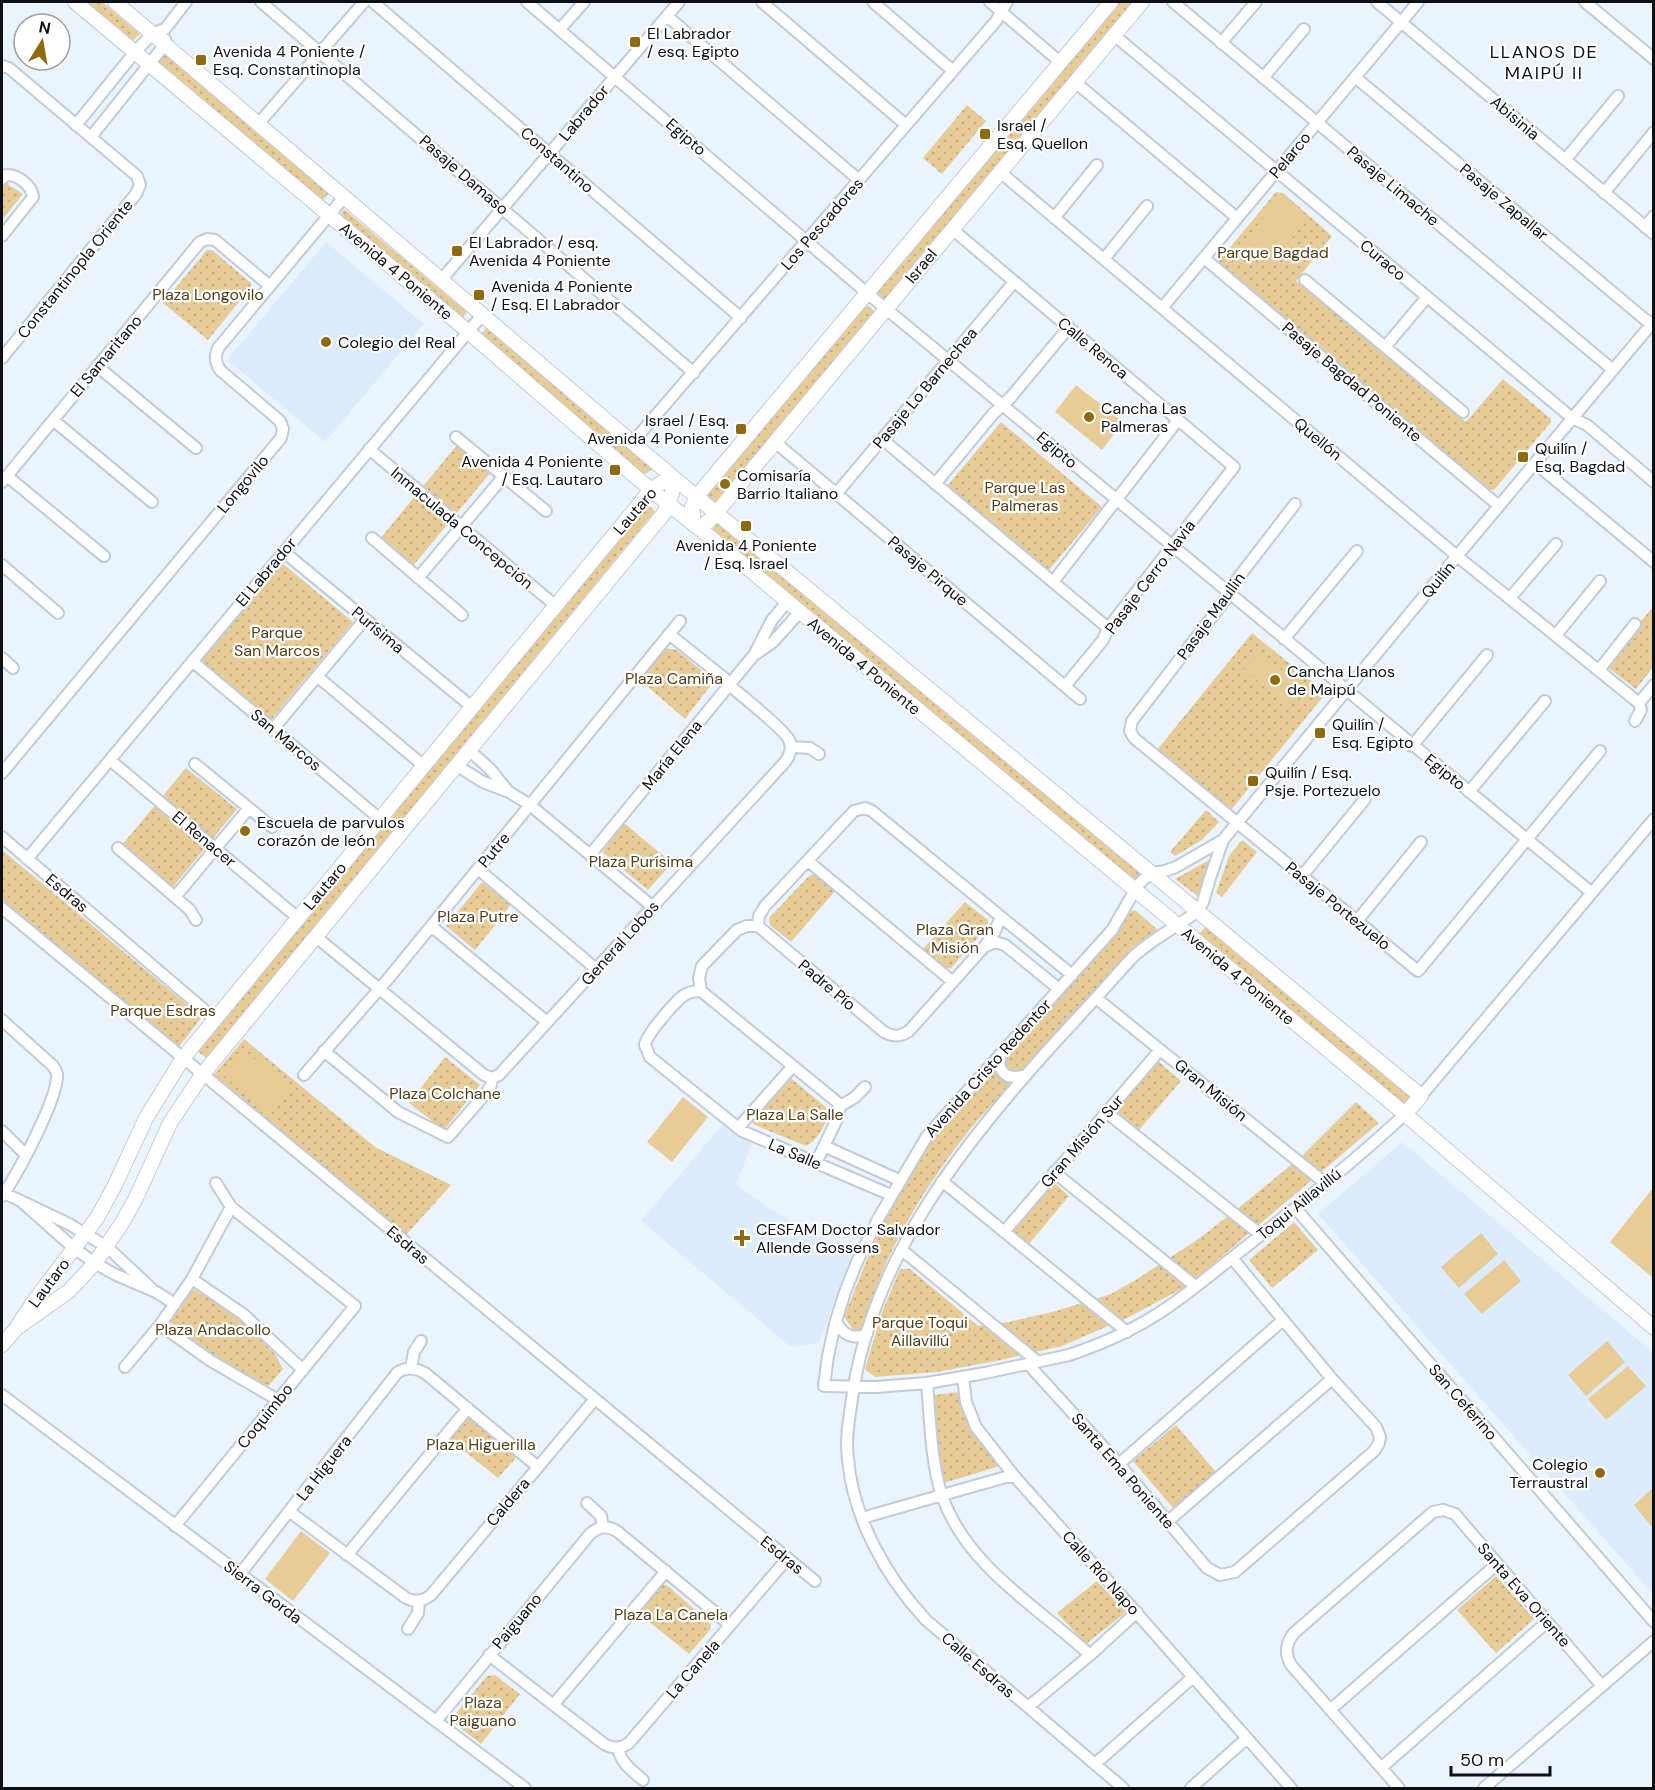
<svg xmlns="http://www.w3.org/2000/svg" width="1655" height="1790" font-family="'DM Sans',sans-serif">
<defs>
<pattern id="green-dots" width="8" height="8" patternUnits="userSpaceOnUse" patternTransform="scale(1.5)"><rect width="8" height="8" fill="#e8cc97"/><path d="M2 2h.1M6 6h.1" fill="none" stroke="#c6ae81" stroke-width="1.8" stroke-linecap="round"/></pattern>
</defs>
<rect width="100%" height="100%" fill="#ebf3fd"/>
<path fill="#ddecfd" d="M326 242 424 324 325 442 227 360Z
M722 1125 752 1144 736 1184 768 1208 853 1254 819 1343 791 1347 641 1221Z
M1402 1142 1653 1352V1594L1318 1214Z"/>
<path fill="url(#green-dots)" d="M85 2H102L140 34 132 41Z
M1118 2H1136L889 297 885 299 877 292 878 288Z
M164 51 330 192 321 202 155 60Z
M967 105 986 121 942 174 923 158Z
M4 182 23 194 2 220V185Z
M1276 192 1283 193 1332 236 1296 281 1466 422 1503 379 1550 418 1551 422 1494 490H1488L1218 262Z
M344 209 467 312 460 321 338 218Z
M207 250H212L251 283V287L208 340 163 303Z
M863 305H867C871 307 874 310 875 315L717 505H712L706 495Z
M487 327 653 469 642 476 480 335Z
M1001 422 1102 507 1049 570 947 486Z
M457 445 491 472 412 567 379 540Z
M647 504 655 511 207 1058 198 1052Z
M718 523 1143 874 1135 883 711 531Z
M282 563 353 622 271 720 201 661Z
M1651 609 1653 610V667L1636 689 1606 666Z
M1252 633 1326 693 1231 810 1157 750Z
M666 648 677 650 714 681 685 719 640 680Z
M186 768 237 809 173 887 122 845Z
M1206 810 1219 822 1202 840 1175 856 1170 852Z
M624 823 672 863 648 890 602 852Z
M1242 840 1257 852 1222 897 1216 893 1229 856Z
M2 850 202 1017 178 1048 2 899Z
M1211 859 1199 897 1175 879Z
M813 874 819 877 835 891 791 942 770 925 769 918 808 877Z
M482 882 511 905 475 950 446 926Z
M965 902 988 920V926L951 968 945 969 922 950Z
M1135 910 1157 929 1152 935 1134 946 976 1122C939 1167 901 1225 880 1278 873 1295 867 1313 861 1330L855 1332 844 1317C871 1248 900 1177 948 1120L1122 927 1129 912Z
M1206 926 1411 1098 1405 1105 1199 935Z
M244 1039 375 1147 451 1185 405 1236 212 1077Z
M445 1057 480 1085 444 1130 409 1103Z
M1158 1061 1181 1081 1139 1130 1115 1111Z
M792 1079 828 1109C829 1120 817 1142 806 1146L755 1125 752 1122 788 1081Z
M1356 1102 1379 1123 1187 1286 1129 1317 1062 1346 1001 1360 937 1372 875 1377 865 1369 881 1315 900 1269H910L978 1326 1009 1322 1056 1311 1111 1294 1137 1279 1197 1240 1236 1210 1302 1156Z
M1052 1181 1069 1196 1028 1245 1011 1230Z
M1294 1222 1318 1250 1272 1288 1249 1260Z
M193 1289 233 1313 275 1354 283 1369 266 1389 188 1341 170 1321Z
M957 1392 968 1424 1000 1466 944 1483 936 1432 935 1395Z
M471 1415 516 1453 515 1459 498 1478 448 1438 468 1416Z
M1176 1425 1216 1472 1173 1508 1133 1461Z
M1496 1576 1534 1619 1496 1653 1457 1610Z
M1097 1581 1126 1612 1086 1644 1057 1613Z
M663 1584 669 1587 708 1621 711 1625 710 1630 689 1654 636 1611 661 1585Z
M495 1675 520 1694 481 1744 454 1723 453 1717 487 1676Z"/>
<path fill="#e8cc97" d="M1282 196 1309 218 1270 264 1243 242Z
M1076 385 1123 422 1102 450 1055 412Z
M1260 652 1305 689 1290 707 1244 670Z
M244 1050 291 1088 270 1113 224 1076Z
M683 1097 708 1117 672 1162 647 1142Z
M1653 1188V1278L1610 1242Z
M1481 1233 1498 1254 1459 1288 1441 1267Z
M1504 1260 1521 1281 1482 1314 1464 1294Z
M1607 1341 1625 1362 1586 1396 1568 1375Z
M1628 1366 1646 1386 1606 1420 1588 1399Z
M1653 1488V1524L1651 1526 1634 1505Z
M301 1531 330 1553 293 1601 265 1579Z"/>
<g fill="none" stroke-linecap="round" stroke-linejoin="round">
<defs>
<path id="minor" d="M261 2 694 373
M373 2 741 318
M527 2 867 293 1592 893
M762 2 906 125
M873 2 953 71
M990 2 1060 62
M1173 2 1613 370
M1377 2 1654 234
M1585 2 1654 59
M667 16 859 180
M560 29 584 2
M1114 35 1572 418 1587 425 1654 482
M1221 43 1256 2
M2 66 9 68 137 176 140 185 136 194 2 358
M1355 77 1654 327
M1263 78 1304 29
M1075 82 1237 218
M259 123 364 2
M76 125 135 52 153 33 165 29 186 2
M91 137 166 43 165 39
M1565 160 1618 96
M1000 172 1457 556 1639 703
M2 179 6 175C18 174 32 186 33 197L2 236
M1604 193 1654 132
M1054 218 1097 165
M1645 227 1654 216
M952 229 1234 467 1108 628 1103 640 1065 686
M1204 258 1499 506
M1104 259 1147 206
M442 279 679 2
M1305 280 1463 412
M1162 308 1418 2
M1385 347 1427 297
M97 366 196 448
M53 420 152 502
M456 437 546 511
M882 439 1108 628
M775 442 1080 699
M632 443 996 21 1007 2
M369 449 556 606
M1535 463 1654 562
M7 476 104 556
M2 482 200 242 207 239 215 240 270 286
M935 484 993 414 1011 397 1069 327
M836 494 1014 282
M1295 504 1235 582 1222 604 1132 721 1130 731 1134 738 1418 971 1600 751
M372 538 462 615
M284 552 472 707
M2 565 58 613
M418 578 504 476
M1053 582 1178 420
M1510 598 1556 544
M1556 635 1600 581
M1284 639 1357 551
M755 653 772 620 787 602
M2 658 13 668
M192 661 380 819
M1599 670 1635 624
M318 677 424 766
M1639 703 1654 685
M1635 721 1641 710 1639 703
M273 729 365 619
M1412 746 1487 655
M791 747 810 748 819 754
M469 750 490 769 507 790
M110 760 298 918
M195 764 272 827
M456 765 483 782 509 792 530 805 653 907
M2 773 281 438 283 429 280 421 220 370C215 362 214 355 219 347L345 196
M1469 792 1545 701
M2 837 215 1019
M118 848 190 910 196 920
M590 855 753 656 773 642 799 613
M27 859 483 314
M808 861 953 982
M478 869 596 969
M1302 876 1365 799
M175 897 249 808
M2 908 815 1581
M1357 921 1421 842
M431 926 547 1022
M758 926 759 916 765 906 854 811 865 808 872 811 1072 975
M758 926 884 1032C893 1037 900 1037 909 1031L984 947 994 933 1001 917
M315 936 484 1075 492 1078
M984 947 995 942 1005 945 1059 989
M701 991C695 991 688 992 683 996 674 1003 646 1035 645 1045L650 1057 742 1131 891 1195
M701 991 837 1102 840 1106
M701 991 699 978 702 966 737 930 747 926H758
M1096 998 1325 1183
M2 1020 53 1066C56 1070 56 1070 57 1074 59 1097 16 1177 2 1196
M324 1051 398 1112 448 1137 487 1092 491 1085 492 1078 499 1075 785 762C790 755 793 748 789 740 785 730 741 695 729 685L724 678 669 634
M1001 1054 999 1065C1004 1078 1014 1079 1026 1075
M304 1075 388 979 680 621
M1421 1096 1654 819
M840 1106 854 1098 865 1087
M1106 1112 1261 1235
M1405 1114C1355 1161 1301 1204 1247 1246 1217 1269 1188 1295 1156 1315 1129 1332 1099 1345 1069 1355L985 1373 927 1383 876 1387 824 1386 828 1356 835 1324 845 1292 857 1262 878 1219 927 1136 1112 930 1138 885 1144 879 1152 873 1165 871 1176 867 1223 840 1457 556 1654 321
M738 1128 793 1066
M2 1131 26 1155
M824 1146 899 1180
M816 1163 838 1117 840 1106
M1054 1172 1195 1286
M942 1181 1127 1332
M4 1193 69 1224 107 1247 151 1288
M23 1203 75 1249 95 1263 114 1274 156 1292 175 1304
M1296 1209 1654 1622
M1004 1232 1160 1050
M902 1250 1038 1362
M192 1279 243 1314 303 1370
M836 1321C842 1335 853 1340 867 1334
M160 1325 211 1361 278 1400
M1028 1364 1119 1464 1207 1568 1220 1575 1235 1572 1374 1451 1379 1443 1380 1437 1376 1427 1332 1379 1232 1258
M125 1367 160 1325 192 1279 231 1207
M411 1368 414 1352 421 1341
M963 1377 966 1402 976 1427 1015 1477 1126 1601 1291 1788
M927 1383C930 1418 931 1463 942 1496 967 1567 1038 1607 1090 1655
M2 1395 525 1788
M1119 1464 1283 1320
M587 1503 601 1516 603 1527
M290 1512 406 1598C415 1603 423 1601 431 1595L595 1399
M862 1518 974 1486 1006 1477H1015
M1167 1522 1332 1379
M175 1526 355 1306 231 1207 216 1183
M347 1555 468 1408
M240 1574 397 1373C405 1367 416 1368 425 1373L538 1467
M408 1629 418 1613 419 1601
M489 1655 604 1744C613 1749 621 1749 629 1743L787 1559
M554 1704 666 1571
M1028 1707 1090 1655 1137 1612
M1330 1710 1497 1564
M436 1721 590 1534C599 1526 608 1525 618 1532L730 1625
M618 1748C621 1763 631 1770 643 1780
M1095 1764 1193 1677
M1381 1768 1547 1622
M1123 1788 926 1620C886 1577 853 1518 848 1459 845 1437 850 1414 853 1392 874 1257 961 1147 1049 1049 1067 1029 1086 1009 1104 989 1114 978 1124 966 1135 955 1154 938 1178 926 1198 911L1203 902 1210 878 1223 840
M1191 1788 1247 1738
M1399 1788 1291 1665C1285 1654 1285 1644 1294 1633L1433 1512 1443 1510 1455 1514 1602 1686
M1484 1788 1654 1641"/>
<path id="tertiary" d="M75 2 458 323 651 490 715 541 1405 1114 1654 1328
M115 2 674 478 1421 1096 1405 1114
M694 525 692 507 697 496 1111 2
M697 527 705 524 712 518 1142 2
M21 1325 69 1291 95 1263 122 1223 136 1198 170 1123 202 1075 665 512 672 493 674 478
M2 1345 15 1330 34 1301 97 1218 115 1185 146 1118 183 1058 651 490 659 484 674 478"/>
</defs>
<use href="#minor" stroke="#bfccdb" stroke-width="14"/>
<use href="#tertiary" stroke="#bfccdb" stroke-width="16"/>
<use href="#minor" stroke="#fff" stroke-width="10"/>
<use href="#tertiary" stroke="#fff" stroke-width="14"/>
</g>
<g fill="#8f6a0f" stroke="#fff" stroke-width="2">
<rect x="629" y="36" width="12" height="12" rx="3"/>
<rect x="195" y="54" width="12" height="12" rx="3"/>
<rect x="979" y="128" width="12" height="12" rx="3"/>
<rect x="451" y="245" width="12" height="12" rx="3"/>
<rect x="473" y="289" width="12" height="12" rx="3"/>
<circle cx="326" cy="342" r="6"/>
<circle cx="1089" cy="417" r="6"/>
<rect x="735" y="423" width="12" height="12" rx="3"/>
<rect x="1517" y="451" width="12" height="12" rx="3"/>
<rect x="609" y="464" width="12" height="12" rx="3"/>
<circle cx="725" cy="484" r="6"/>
<rect x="740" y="520" width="12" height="12" rx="3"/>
<circle cx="1275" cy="680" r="6"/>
<rect x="1314" y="727" width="12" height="12" rx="3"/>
<rect x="1247" y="775" width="12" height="12" rx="3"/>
<circle cx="245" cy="831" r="6"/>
<path d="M739 1229h6v6h6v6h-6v6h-6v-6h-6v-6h6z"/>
<circle cx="1600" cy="1473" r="6"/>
</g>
<g text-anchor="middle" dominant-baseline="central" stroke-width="4.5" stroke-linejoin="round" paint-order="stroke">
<g font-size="16" fill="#0d1116" stroke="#fff" text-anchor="start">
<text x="647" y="33">El Labrador<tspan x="647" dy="18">/ esq. Egipto</tspan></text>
<text x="213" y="51">Avenida 4 Poniente /<tspan x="213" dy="18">Esq. Constantinopla</tspan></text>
<text x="997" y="125">Israel /<tspan x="997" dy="18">Esq. Quellon</tspan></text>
<text x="469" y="242">El Labrador / esq.<tspan x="469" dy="18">Avenida 4 Poniente</tspan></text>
<text x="491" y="286">Avenida 4 Poniente<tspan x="491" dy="18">/ Esq. El Labrador</tspan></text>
<text x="338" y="342">Colegio del Real</text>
<text x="1101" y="408">Cancha Las<tspan x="1101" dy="18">Palmeras</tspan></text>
<text x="729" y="420" text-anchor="end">Israel / Esq.<tspan x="729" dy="18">Avenida 4 Poniente</tspan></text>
<text x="1535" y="448">Quilín /<tspan x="1535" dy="18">Esq. Bagdad</tspan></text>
<text x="603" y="461" text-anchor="end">Avenida 4 Poniente<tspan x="603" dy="18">/ Esq. Lautaro</tspan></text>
<text x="737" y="475">Comisaría<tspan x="737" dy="18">Barrio Italiano</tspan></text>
<text x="746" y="545" text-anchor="middle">Avenida 4 Poniente<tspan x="746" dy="18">/ Esq. Israel</tspan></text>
<text x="1287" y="671">Cancha Llanos<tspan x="1287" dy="18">de Maipú</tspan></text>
<text x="1332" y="724">Quilín /<tspan x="1332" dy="18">Esq. Egipto</tspan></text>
<text x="1265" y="772">Quilín / Esq.<tspan x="1265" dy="18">Psje. Portezuelo</tspan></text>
<text x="257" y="822">Escuela de parvulos<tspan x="257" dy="18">corazón de león</tspan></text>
<text x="756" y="1229">CESFAM Doctor Salvador<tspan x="756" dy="18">Allende Gossens</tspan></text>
<text x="1588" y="1464" text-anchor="end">Colegio<tspan x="1588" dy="18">Terraustral</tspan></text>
</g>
<g font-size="16" fill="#0d1116" stroke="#fff">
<text transform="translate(584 113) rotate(-50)">Labrador</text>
<text transform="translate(1515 118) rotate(40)">Abisinia</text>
<text transform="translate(686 137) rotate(41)">Egipto</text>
<text transform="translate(1290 155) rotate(-50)">Pelarco</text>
<text transform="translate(557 160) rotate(41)">Constantino</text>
<text transform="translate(464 175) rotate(41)">Pasaje Damaso</text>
<text transform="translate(1393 186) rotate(40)">Pasaje Limache</text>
<text transform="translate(1504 202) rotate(40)">Pasaje Zapallar</text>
<text transform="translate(822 224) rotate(-49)">Los Pescadores</text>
<text transform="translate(1383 260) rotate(40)">Curaco</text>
<text transform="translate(921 266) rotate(-50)">Israel</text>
<text transform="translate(75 269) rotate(-51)">Constantinopla Oriente</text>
<text transform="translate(396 271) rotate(40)">Avenida 4 Poniente</text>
<text transform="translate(1093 348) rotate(40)">Calle Renca</text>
<text transform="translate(106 356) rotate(-50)">El Samaritano</text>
<text transform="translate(1352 382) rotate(40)">Pasaje Bagdad Poniente</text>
<text transform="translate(925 388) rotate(-50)">Pasaje Lo Barnechea</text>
<text transform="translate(1318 439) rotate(40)">Quellón</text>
<text transform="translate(1057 450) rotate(40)">Egipto</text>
<text transform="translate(243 484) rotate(-50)">Longovilo</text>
<text transform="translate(635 511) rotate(-49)">Lautaro</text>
<text transform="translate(462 528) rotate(40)">Inmaculada Concepción</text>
<text transform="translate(928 571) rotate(40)">Pasaje Pirque</text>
<text transform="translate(266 572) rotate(-50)">El Labrador</text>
<text transform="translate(1150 577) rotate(-53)">Pasaje Cerro Navia</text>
<text transform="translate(1438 580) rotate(-50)">Quilín</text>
<text transform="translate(1211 616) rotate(-54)">Pasaje Maullin</text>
<text transform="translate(378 630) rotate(40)">Purísima</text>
<text transform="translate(864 666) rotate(40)">Avenida 4 Poniente</text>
<text transform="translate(286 740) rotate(40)">San Marcos</text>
<text transform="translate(672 755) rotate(-51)">María Elena</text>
<text transform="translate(1445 772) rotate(39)">Egipto</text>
<text transform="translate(204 839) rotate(40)">El Renacer</text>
<text transform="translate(494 850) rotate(-51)">Putre</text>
<text transform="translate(325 886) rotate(-50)">Lautaro</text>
<text transform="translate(67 893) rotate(40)">Esdras</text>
<text transform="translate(1338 906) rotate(39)">Pasaje Portezuelo</text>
<text transform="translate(620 943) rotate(-48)">General Lobos</text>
<text transform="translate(1238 976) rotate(40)">Avenida 4 Poniente</text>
<text transform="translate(827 985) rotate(40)">Padre Pío</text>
<text transform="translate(988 1068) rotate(-48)">Avenida Cristo Redentor</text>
<text transform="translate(1211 1090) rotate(39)">Gran Misión</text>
<text transform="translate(1082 1141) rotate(-49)">Gran Misión Sur</text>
<text transform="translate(795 1154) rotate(23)">La Salle</text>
<text transform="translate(1299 1204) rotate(-39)">Toqui Aillavillú</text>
<text transform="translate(408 1245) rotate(40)">Esdras</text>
<text transform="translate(49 1283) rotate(-53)">Lautaro</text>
<text transform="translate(1463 1402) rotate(49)">San Ceferino</text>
<text transform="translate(265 1416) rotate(-51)">Coquimbo</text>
<text transform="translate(324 1468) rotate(-52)">La Higuera</text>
<text transform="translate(1123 1471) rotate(49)">Santa Ema Poniente</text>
<text transform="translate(508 1502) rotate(-50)">Caldera</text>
<text transform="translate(782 1555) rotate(39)">Esdras</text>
<text transform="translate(1101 1573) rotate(48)">Calle Río Napo</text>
<text transform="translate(263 1592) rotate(37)">Sierra Gorda</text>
<text transform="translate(1524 1595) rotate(49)">Santa Eva Oriente</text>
<text transform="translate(517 1621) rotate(-50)">Paiguano</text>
<text transform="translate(978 1665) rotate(41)">Calle Esdras</text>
<text transform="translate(693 1669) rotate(-49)">La Canela</text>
</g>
<g font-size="16" fill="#52401a" stroke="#fff">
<text x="1273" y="252">Parque Bagdad</text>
<text x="208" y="294">Plaza Longovilo</text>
<text x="1025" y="487">Parque Las<tspan x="1025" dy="18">Palmeras</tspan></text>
<text x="277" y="632">Parque<tspan x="277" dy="18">San Marcos</tspan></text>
<text x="674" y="678">Plaza Camiña</text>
<text x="641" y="861">Plaza Purísima</text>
<text x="478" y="916">Plaza Putre</text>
<text x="955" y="929">Plaza Gran<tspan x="955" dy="18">Misión</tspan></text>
<text x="163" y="1010">Parque Esdras</text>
<text x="445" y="1093">Plaza Colchane</text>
<text x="795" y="1114">Plaza La Salle</text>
<text x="920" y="1322">Parque Toqui<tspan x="920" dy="18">Aillavillú</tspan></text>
<text x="213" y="1329">Plaza Andacollo</text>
<text x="481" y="1444">Plaza Higuerilla</text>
<text x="671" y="1614">Plaza La Canela</text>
<text x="483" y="1702">Plaza<tspan x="483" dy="18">Paiguano</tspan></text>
</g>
<g font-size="18" letter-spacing="1.5" fill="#0d1116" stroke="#fff">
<text x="1544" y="52">LLANOS DE<tspan x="1544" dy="21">MAIPÚ II</tspan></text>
</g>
</g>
<rect width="1655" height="1790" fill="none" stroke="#0d1116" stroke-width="6"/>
<g transform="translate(42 42) rotate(11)"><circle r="28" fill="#ffffff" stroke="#9ea0a2" stroke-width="1.5"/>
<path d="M0-4.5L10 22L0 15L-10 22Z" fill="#8f6a0f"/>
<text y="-9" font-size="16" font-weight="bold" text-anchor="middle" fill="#0d1116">N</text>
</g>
<path d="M1451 1766v9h99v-9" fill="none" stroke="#0d1116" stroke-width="3"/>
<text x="1460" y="1766" font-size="18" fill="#0d1116" stroke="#ffffff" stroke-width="4.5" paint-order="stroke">50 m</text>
</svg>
